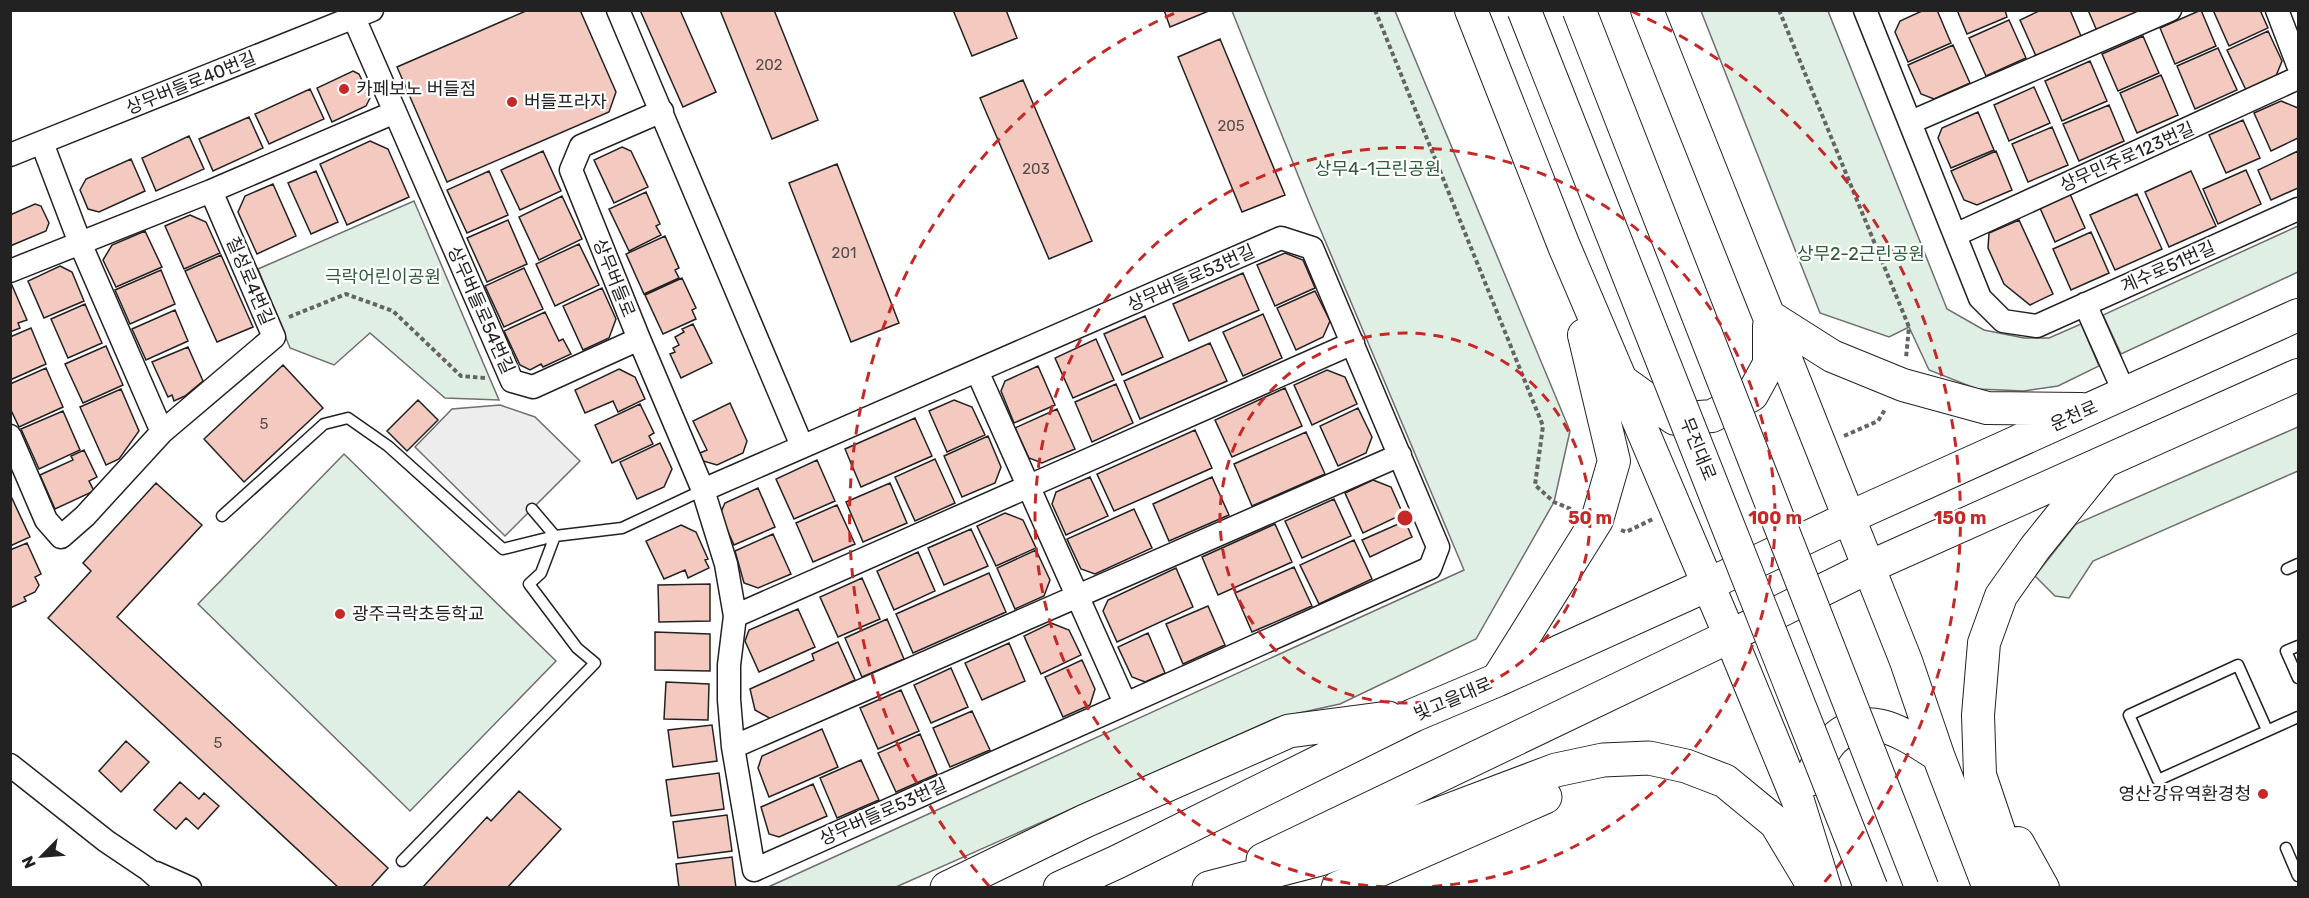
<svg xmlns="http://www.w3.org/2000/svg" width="2309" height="898" font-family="Rubik,'Noto Sans KR',sans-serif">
<rect width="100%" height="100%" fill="#fff"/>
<path fill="#e0efe3" stroke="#6f6f6f" stroke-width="1.5" d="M1232 11H1395L1570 431 1554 502 1476 639 1340 704 1276 718 896 887 766 888 1464 570 1310 205Z
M1701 11H1828L1947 309 1984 330 2024 338H2049L2081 324 2099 366 2058 386 2024 391 1977 389 1929 370 1909 327 1889 337 1820 313Z
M414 201 499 400 445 398 370 333 334 365 290 348 258 269Z
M2298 226V272L2121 354 2103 315Z
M2298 427V471L2093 561 2069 598 2055 596 2035 576 2076 524Z
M344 454 556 661 410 811 198 604Z"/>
<path fill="#ededed" stroke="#6f6f6f" stroke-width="1.5" d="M500 405 535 417 580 461 505 536 415 447 452 409Z"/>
<path fill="#f3c9c0" stroke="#222" stroke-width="1.5" d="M528 10H580L616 92 609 112 447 182 397 67Z
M640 10H680L716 92 683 107Z
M720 10H774L818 120 772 139Z
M953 10H1006L1017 38 972 56Z
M1164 10H1211L1170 27Z
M1924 10H1937L1951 43 1908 62 1895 32 1900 21Z
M1957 10H2005L2007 17 1967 34Z
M2041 10H2070L2081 36 2036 56 2020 20Z
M2088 10H2136L2137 13 2097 31Z
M2201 10 2216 46 2175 64 2160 28Z
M2213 10H2260L2268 28 2229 46Z
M2009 20 2026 58 1986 76 1969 38Z
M2268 31 2282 61 2276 76 2246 90 2227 50Z
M2143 36 2159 73 2118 91 2102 54Z
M1220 39 1285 195 1242 212 1178 57Z
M1953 45 1970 83 1934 99 1921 94 1908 65Z
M2218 48 2237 90 2195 109 2177 66Z
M2090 61 2107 101 2062 121 2045 81Z
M353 71 359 74 370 98 366 106 332 122 317 88Z
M2161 75 2178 115 2137 133 2120 93Z
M1023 80 1092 241 1049 259 980 98Z
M2034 87 2050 123 2009 141 1994 105Z
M310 89 324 119 269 144 255 114Z
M2281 101 2298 108V138L2271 151 2254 113Z
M2109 105 2124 141 2079 161 2063 124Z
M1978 112 1994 150 1951 168 1938 138 1942 128Z
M249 117 263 148 213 171 199 139Z
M2243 120 2260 158 2226 173 2209 135Z
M2052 127 2068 165 2028 182 2012 144Z
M189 136 204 169 156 191 142 158Z
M370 141 388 149 409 197 347 225 320 164Z
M622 147 631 151 648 187 614 203 594 160Z
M543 151 561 191 520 210 501 170Z
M1996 151 2012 190 1977 205 1964 200 1951 171Z
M2298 151V188L2271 200 2258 170Z
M131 159 145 191 99 212 88 209 80 190 86 179Z
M837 164 899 323 851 342 789 183Z
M2246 170 2261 204 2218 224 2203 189Z
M316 171 338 222 311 234 288 183Z
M489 171 508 215 467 233 447 190Z
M2191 171 2216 226 2169 247 2145 192Z
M273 184 296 236 257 254 238 212 245 196Z
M646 192 660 224 656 226 661 235 629 251 609 209Z
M2070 194 2085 228 2055 242 2040 208Z
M2137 194 2162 249 2115 270 2090 215Z
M562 196 582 239 539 260 519 217Z
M35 204 41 206 49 223 46 231 10 246V215Z
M190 215 206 222 220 253 184 269 165 226Z
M508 220 527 264 487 282 467 238Z
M2019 220 2053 294 2030 305 2004 284 1988 248 1989 233Z
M145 231 162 267 116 287 103 260 112 245Z
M2091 232 2109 273 2071 290 2053 249Z
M665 236 679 268 675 270 679 278 644 294 626 254Z
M579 244 599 285 555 306 536 264Z
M1285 253 1303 260 1315 288 1275 306 1257 265Z
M221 255 253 327 217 342 185 271Z
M60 266 72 272 84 301 44 318 28 281Z
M524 268 543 309 504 327 485 286Z
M161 270 175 304 130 324 115 290Z
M1243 273 1259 310 1189 341 1173 304Z
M682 278 696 308 692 310 696 319 663 334 645 295Z
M11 283 27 320 18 323 20 328 10 332Z
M602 288 616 319 609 338 583 350 563 306Z
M1315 291 1330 321 1323 337 1296 350 1277 308Z
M85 304 102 343 68 358 51 319Z
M175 310 188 341 146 360 132 329Z
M545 312 559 341 563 339 571 354 543 367 541 364 530 370 520 365 504 331Z
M1263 314 1282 358 1243 376 1223 332Z
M1145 316 1163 357 1122 375 1104 334Z
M693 324 712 363 681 378 670 354 675 352 673 348 679 345 675 337 684 332 682 329Z
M31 328 46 364 10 380V337Z
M1096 339 1114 380 1073 398 1055 358Z
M1210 343 1227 381 1140 419 1124 381Z
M106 346 123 385 83 403 65 364Z
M188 347 203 381 185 396 174 401 172 395 168 397 152 362Z
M283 365 323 408 244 482 204 439Z
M1038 366 1055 405 1014 423 1001 391 1005 381Z
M46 368 63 407 19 427 10 408V384Z
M619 369 635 377 645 399 618 412 613 401 585 413 575 390Z
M1327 370 1345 377 1357 404 1312 425 1294 385Z
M1116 384 1133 423 1092 442 1075 402Z
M1285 388 1302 426 1232 457 1215 420Z
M121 389 139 431 119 459 106 465 80 407Z
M418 400 438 420 407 451 387 431Z
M954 400 972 407 985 435 947 452 929 411Z
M730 403 747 441 743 453 717 465 703 461 700 453 707 450 693 421Z
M640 404 654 433 649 436 653 444 612 463 595 425Z
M1358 408 1372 437 1366 453 1338 466 1320 426Z
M1057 409 1075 449 1042 463 1029 458 1015 428Z
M63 411 80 450 39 469 21 429Z
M915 418 932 456 861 487 845 449Z
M1195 430 1212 468 1114 511 1097 474Z
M1306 432 1325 474 1252 506 1234 464Z
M988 436 1001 467 995 483 962 497 944 456Z
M660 443 672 469 664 487 637 499 620 462Z
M84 450 97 477 89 481 94 491 55 509 40 475 73 460 71 456Z
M935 459 955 503 915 521 895 477Z
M817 460 835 501 794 519 776 479Z
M1090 477 1108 516 1066 535 1052 504 1056 492Z
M1212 477 1229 515 1169 541 1153 504Z
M1373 480 1391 487 1403 514 1363 533 1345 493Z
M156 483 202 525 117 617 388 868 370 888H339L48 618 91 571 83 563Z
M890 483 907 523 863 542 846 502Z
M758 488 775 527 734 545 720 514 725 503Z
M10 494 30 537 10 546Z
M1334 499 1351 536 1302 558 1285 521Z
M837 505 855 544 813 562 796 523Z
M1134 509 1152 548 1095 574 1081 569 1067 539Z
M1005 513 1023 520 1036 548 996 566 977 526Z
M1405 521 1412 537 1370 557 1362 540Z
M1275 524 1292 562 1218 595 1202 557Z
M681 525 696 532 708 559 705 560 709 568 688 578 685 570 664 579 646 541Z
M971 529 988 566 944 585 928 548Z
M773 534 791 574 758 588 744 583 735 551Z
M1354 540 1372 579 1319 604 1300 565Z
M27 543 41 574 35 577 39 585 35 592 24 597 26 601 10 608V550Z
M1036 550 1050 580 1044 596 1015 609 997 568Z
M918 552 935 591 894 610 877 571Z
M1294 567 1312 606 1252 632 1235 593Z
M1176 568 1193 607 1117 642 1103 611 1108 600Z
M989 573 1006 612 913 653 896 614Z
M862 578 880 619 838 637 820 597Z
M710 584V621L659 622 658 585Z
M1208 606 1225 645 1183 664 1166 624Z
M798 609 815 647 759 672 745 641 749 630Z
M887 619 904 659 862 677 845 638Z
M1051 623 1069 630 1081 655 1041 674 1024 636Z
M655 632 710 634V671L655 670Z
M1148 633 1165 673 1145 682 1132 677 1118 647Z
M838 642 855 680 771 719 755 710 750 689 814 660 812 654Z
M1009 643 1025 681 982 700 965 663Z
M1082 660 1095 689 1090 705 1063 717 1045 677Z
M951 668 968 707 931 723 914 685Z
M666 682 709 684 708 720 664 719Z
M901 690 919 731 878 749 860 708Z
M972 711 990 750 950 767 933 728Z
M712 725 717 761 673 767 668 730Z
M822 729 838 767 769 797 758 768 762 756Z
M920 734 937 774 896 792 878 753Z
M126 741 149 762 121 792 99 771Z
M861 760 879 800 837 818 820 778Z
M719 773 724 809 671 816 666 780Z
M180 782 199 799 204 793 219 806 198 829 186 818 176 829 154 810Z
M813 784 827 816 779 837 769 834 761 807Z
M519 791 561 829 507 888H422L487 817 491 821Z
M727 815 732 851 678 858 673 822Z
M732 857 736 888H679L676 864Z"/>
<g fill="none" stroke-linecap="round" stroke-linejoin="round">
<defs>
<path id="lane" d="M222 516 324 424 348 418 388 446 503 549 555 536 532 509
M2287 569 2298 564
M2298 646 2286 651 2298 678
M2267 730 2238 665 2129 715 2158 780 2298 717
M2286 848 2298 876
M402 861 595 663 577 648 529 584 541 573 555 536 622 528 703 490"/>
<path id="street" d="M618 10 802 446
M1865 10 1980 298 2003 321 2037 326 2298 209
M2277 10 2298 65
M354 18 395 112
M662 111 581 146 571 170 639 339 703 490 726 564 735 616 729 665V700L733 747 754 870 1430 568 1438 547 1312 248 1281 238 703 490
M1911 122 2170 10
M42 143 80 243 162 432
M10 155 372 10
M1955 235 2298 78
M10 271 211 191 395 112 512 381 533 387 639 339
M2085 304 2125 394
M977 371 1125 703
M10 436 46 520 61 537 85 516 162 432 274 337 211 191
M735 616 1353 343
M733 747 1400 455
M10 765 106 841 149 870 169 888
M156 873 190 888"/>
<path id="secondary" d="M1471 10 1564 246 1730 636 1798 801 1825 888
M1647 10 1906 661 1938 755 1989 888
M1769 316 1832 356 1903 385 1987 408 2081 409
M1618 378 1675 419 1712 416 1752 395 1769 364V326
M1707 585 1850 517 2298 315
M1742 630 1869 567 2298 375
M1497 680 1597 520 1614 461 1584 335
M1809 780C1816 768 1823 750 1833 740 1868 706 1905 735 1938 755
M2018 843 2043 888
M2018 888 1980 775 1978 715 1984 643 2001 596 2035 548 2101 466"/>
<path id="highway" d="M1263 860 1730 636
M947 888 1085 821 1289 731 1388 718
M1060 888 1117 862 1414 715 1497 680 1707 585
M1209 888 1320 859 1556 770 1603 760 1649 758 1686 766 1725 781 1776 823 1815 888
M1338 888 1545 797"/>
</defs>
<use href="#lane" stroke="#222" stroke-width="13"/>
<use href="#street" stroke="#222" stroke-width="25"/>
<use href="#secondary" stroke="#222" stroke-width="34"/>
<use href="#highway" stroke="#222" stroke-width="35"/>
<path stroke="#646464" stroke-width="4" stroke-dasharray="4.5 3" stroke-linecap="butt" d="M1375 10 1543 426 1535 485 1554 502 1573 510
M1779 10 1909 327 1906 358
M289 317 346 294 393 311 461 376 485 378
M1844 436 1878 421 1886 408
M1621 530 1626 532 1653 519"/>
<use href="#lane" stroke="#fff" stroke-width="10"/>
<use href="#street" stroke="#fff" stroke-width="22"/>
<use href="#secondary" stroke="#fff" stroke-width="32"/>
<use href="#highway" stroke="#fff" stroke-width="33"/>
<defs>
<path id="highway-bridge" d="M1524 10 1871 888
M1579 10 1922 888"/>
</defs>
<use href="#highway-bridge" stroke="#222" stroke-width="35" stroke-linecap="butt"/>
<use href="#highway-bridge" stroke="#fff" stroke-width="33"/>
</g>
<g fill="none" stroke="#c62828" stroke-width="3" stroke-dasharray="10 8">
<circle cx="1405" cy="518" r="185"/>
<path d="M1386 887A370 370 0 1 1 1424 887"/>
<path d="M989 886A555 555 0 0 1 1179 11M1631 11A555 555 0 0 1 1821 886"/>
</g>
<g fill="#c62828" stroke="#fff" stroke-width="2">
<circle cx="344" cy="89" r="6"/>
<circle cx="512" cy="102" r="6"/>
<circle cx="340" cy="614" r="6"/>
<circle cx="2263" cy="794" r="6"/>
</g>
<g text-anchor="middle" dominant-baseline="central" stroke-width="4.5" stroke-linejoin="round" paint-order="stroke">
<g font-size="15" fill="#564c4a">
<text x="769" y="65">202</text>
<text x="1231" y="126">205</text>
<text x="1036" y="169">203</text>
<text x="844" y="253">201</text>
<text x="264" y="424">5</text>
<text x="218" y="743">5</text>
</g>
<g font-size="18" fill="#222" stroke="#fff">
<text transform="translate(191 83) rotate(-22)">상무버들로40번길</text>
<text transform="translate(2127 157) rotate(-24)">상무민주로123번길</text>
<text transform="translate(2168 267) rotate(-24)">계수로51번길</text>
<text transform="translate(614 278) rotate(68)">상무버들로</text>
<text transform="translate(1191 278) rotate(-24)">상무버들로53번길</text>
<text transform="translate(250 281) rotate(67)">칠성로4번길</text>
<text transform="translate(481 310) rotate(66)">상무버들로54번길</text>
<text transform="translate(2074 416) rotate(-24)">운천로</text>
<text transform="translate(1698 449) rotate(68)">무진대로</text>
<text transform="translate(1453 699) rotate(-23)">빛고을대로</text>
<text transform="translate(883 812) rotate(-24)">상무버들로53번길</text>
</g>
<g font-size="18" fill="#222" stroke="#fff" text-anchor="start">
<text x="356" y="89">카페보노 버들점</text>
<text x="524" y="102">버들프라자</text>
<text x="352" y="614">광주극락초등학교</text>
<text x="2251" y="794" text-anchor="end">영산강유역환경청</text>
</g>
<g font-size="18" fill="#2f5e38" stroke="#fff">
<text x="1378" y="169">상무4-1근린공원</text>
<text x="1861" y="254">상무2-2근린공원</text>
<text x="383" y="277">극락어린이공원</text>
</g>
</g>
<circle cx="1405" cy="518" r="9" fill="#c62828" stroke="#fff" stroke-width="3"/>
<g font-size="18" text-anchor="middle" font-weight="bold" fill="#c62828" stroke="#fff" stroke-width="4.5" stroke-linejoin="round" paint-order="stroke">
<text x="1590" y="524">50 m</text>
<text x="1775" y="524">100 m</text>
<text x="1960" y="524">150 m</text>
</g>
<rect width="2309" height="898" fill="none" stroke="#222222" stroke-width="24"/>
<g transform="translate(42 856) rotate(245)" stroke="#ffffff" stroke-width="4.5" paint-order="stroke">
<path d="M0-4.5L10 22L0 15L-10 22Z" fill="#222222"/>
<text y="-9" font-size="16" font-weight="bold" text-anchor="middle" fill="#222222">N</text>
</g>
</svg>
